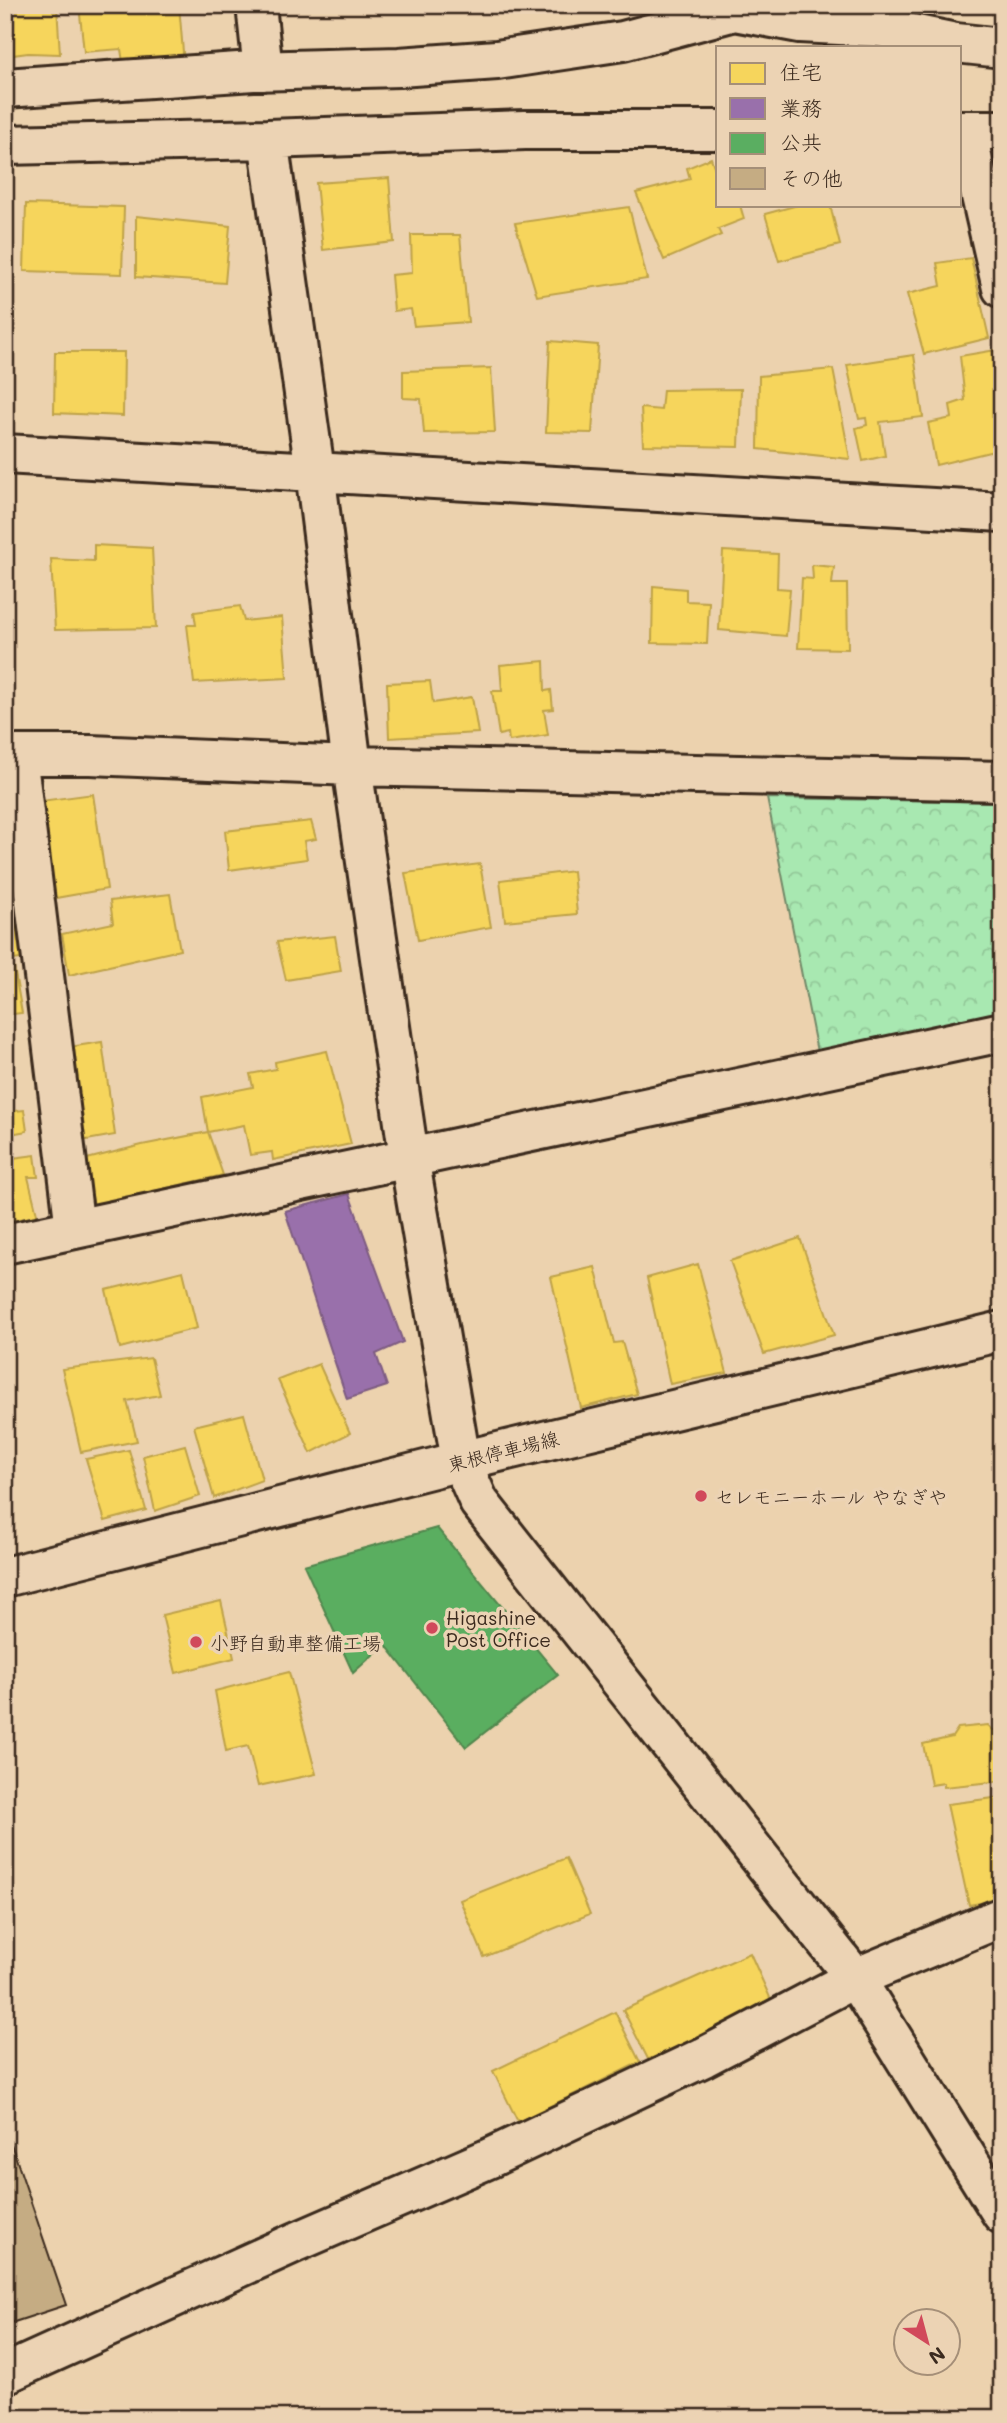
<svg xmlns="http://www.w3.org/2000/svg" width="1007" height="2423" font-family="Mali,'Klee One',sans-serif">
<defs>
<pattern id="forest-crowns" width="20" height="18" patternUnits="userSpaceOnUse" patternTransform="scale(1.75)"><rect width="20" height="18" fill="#a8e8b1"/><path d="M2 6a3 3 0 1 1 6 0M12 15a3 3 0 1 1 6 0" fill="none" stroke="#92c798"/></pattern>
</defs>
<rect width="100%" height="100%" fill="#ecd2ae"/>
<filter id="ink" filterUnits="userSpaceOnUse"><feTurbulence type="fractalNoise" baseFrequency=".0143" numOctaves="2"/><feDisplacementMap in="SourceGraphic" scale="14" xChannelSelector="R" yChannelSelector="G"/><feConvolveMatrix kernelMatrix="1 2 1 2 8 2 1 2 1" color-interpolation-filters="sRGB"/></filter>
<g filter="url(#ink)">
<path fill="url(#forest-crowns)" stroke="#728968" stroke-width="2" d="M767 798 1002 802V1020L819 1062Z"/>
<path fill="#f6d55c" stroke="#bea249" stroke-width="2" d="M5 5H29V8L57 6 60 54 28 53 5 56Z
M79 5H179L184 64 124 69 121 49 84 52Z
M711 158 716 172 718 171V205H740L744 219 718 229 721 235 664 260 636 193 690 179 687 168Z
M389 178 394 242 323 250 316 183Z
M26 204 124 207 122 274 24 271Z
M798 205H830L840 245 779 261 765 214Z
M629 207 647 279 537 296 515 223Z
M136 216 230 226 225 283 136 277Z
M411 235H460L468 322 414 326 411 309 394 311 391 275 412 273Z
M971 258 989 338 924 354 907 294 941 286 937 263Z
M550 341 598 345 592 433 546 432Z
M1002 349V449L936 465 928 423 952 418 950 405 965 400 960 356Z
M55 352H124L123 416 54 413Z
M914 355 923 417 880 422 885 456 863 461 856 428 867 425 866 418 859 419 847 365Z
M491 368 495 432 424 433 421 399 403 398V371Z
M833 369 850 459 758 449 759 376Z
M741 389 739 447 643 445 641 408 661 410 663 390Z
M94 545 152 548 156 628 55 630 51 559 94 561Z
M723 551 778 554 777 588 790 589 786 636 719 630Z
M812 565 834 567 832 584H847L848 649 798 648 802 578 813 579Z
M653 586 686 589V601L709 602 707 644 652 643Z
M240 606 244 621 282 617 287 678 194 683 187 625H196L194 612Z
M544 661 545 691 551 690 553 709 544 710 548 735 509 741 508 733 499 735 492 691H502L500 665Z
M430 681 433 703 472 697 478 733 389 738 387 683Z
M93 794 107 889 50 899 33 802Z
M311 821 316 839 304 841 307 859 229 870 225 831Z
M480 864 491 927 418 940 405 873Z
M573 871 577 914 505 921 500 880Z
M170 894 180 950 69 975 62 934 113 923 110 901Z
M13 912 21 959 5 961V913Z
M335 936 341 971 286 980 277 942Z
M14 968 22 1013 5 1015V969Z
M102 1042 115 1135 81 1141 69 1047Z
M327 1051 351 1144 273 1160 272 1152 250 1155 244 1125 208 1132 202 1097 253 1087 250 1074 276 1069 275 1062Z
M24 1110 27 1131 5 1135V1112Z
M208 1132 223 1175 94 1205 83 1160 142 1145Z
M35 1155 38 1177H28L38 1218 5 1225V1159Z
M800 1238 834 1335 764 1354 730 1261Z
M698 1264 727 1373 670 1384 647 1278Z
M595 1267 614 1343 622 1342 637 1394 581 1408 551 1277Z
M183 1271 197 1328 120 1348 106 1290Z
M151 1358 160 1395 127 1401 137 1441 81 1452 62 1369Z
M319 1364 350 1433 311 1453 278 1380Z
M244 1414 262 1480 214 1498 194 1426Z
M185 1445 200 1496 155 1511 143 1456Z
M129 1450 146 1510 105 1521 86 1459Z
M221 1601 234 1658 176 1673 162 1615Z
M289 1672 316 1774 258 1786 248 1746 226 1751 215 1691Z
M988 1725 993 1730 1002 1729V1781L944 1787V1783L931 1785 923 1744 952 1737 958 1728Z
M1002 1797V1899L969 1905 947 1804Z
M566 1858 590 1914 484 1957 460 1900Z
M750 1953 772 2002 649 2061 623 2010Z
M615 2012 640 2062 518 2122 493 2071Z"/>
<path fill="#9970ab" stroke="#7d5b81" stroke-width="2" d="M349 1194 403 1342 376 1354 387 1386 347 1399 285 1211Z"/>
<path fill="#5aae61" stroke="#51864d" stroke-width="2" d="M437 1528 558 1675 466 1747 385 1644 353 1673 304 1565Z"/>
<path fill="#c5ac83" stroke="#3b2a1e" stroke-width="2" d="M5 2126 66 2305 5 2325Z"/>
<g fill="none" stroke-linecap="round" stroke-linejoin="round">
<defs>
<path id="minor" d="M256 5 263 71
M5 88 253 71 399 67 497 60 623 41 735 11 800 23 879 27 956 43 1002 48
M960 130H1002
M966 130 1002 288
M268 139 525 130H718
M5 145 268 139 315 471 352 766 409 1157 461 1461 479 1502 855 1978 1002 2214
M5 454 1002 512
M5 755H90L352 766 1002 781
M75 1229 1002 1032
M5 1244 75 1229 17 755
M5 2374 294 2243 490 2158 704 2057 855 1978 1002 1917"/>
<path id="major" d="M5 1577 461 1461 1002 1331"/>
</defs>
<use href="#minor" stroke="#3b2a1e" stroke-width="44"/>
<use href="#major" stroke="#3b2a1e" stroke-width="44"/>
<use href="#minor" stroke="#ecd3b4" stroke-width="38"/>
<use href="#major" stroke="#ecd3b4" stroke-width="38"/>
</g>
</g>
<g fill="#d1495b" stroke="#ecd3b4" stroke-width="2.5">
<circle cx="701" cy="1496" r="7"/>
<circle cx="432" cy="1628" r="7"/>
<circle cx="196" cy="1642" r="7"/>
</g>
<g text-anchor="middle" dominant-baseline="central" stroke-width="7" stroke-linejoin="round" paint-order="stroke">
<g font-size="19" fill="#3b2a1e" stroke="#ecd3b4">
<text transform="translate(503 1451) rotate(-14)">東根停車場線</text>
</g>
<g font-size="19" fill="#3b2a1e" stroke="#ecd3b4" text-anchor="start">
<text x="715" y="1496">セレモニーホール やなぎや</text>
<text x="446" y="1617">Higashine<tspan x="446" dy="22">Post Office</tspan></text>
<text x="210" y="1642">小野自動車整備工場</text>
</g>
</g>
<rect width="1007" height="2423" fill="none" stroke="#ecd3b4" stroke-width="28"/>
<rect x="14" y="14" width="979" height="2395" fill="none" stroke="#3b2a1e" stroke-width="2.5" filter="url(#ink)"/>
<rect x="716" y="46" width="245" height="161" fill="#ecd3b4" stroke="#a58f78" stroke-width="2"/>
<rect x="730" y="63" width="35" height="21" fill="#f6d55c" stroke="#a58f78" stroke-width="2"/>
<text x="780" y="80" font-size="21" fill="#3b2a1e">住宅</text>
<rect x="730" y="98" width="35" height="21" fill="#9970ab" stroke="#a58f78" stroke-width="2"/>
<text x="780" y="116" font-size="21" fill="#3b2a1e">業務</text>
<rect x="730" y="133" width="35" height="21" fill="#5aae61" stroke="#a58f78" stroke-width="2"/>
<text x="780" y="150" font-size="21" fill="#3b2a1e">公共</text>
<rect x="730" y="168" width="35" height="21" fill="#c5ac83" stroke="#a58f78" stroke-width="2"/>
<text x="780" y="186" font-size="21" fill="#3b2a1e">その他</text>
<g transform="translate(927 2342) rotate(144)"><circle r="33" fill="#ecd3b4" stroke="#a58f78" stroke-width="2"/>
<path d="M0-5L12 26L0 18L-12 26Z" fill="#d1495b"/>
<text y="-10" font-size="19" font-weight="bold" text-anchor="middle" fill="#3b2a1e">N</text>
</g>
</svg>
